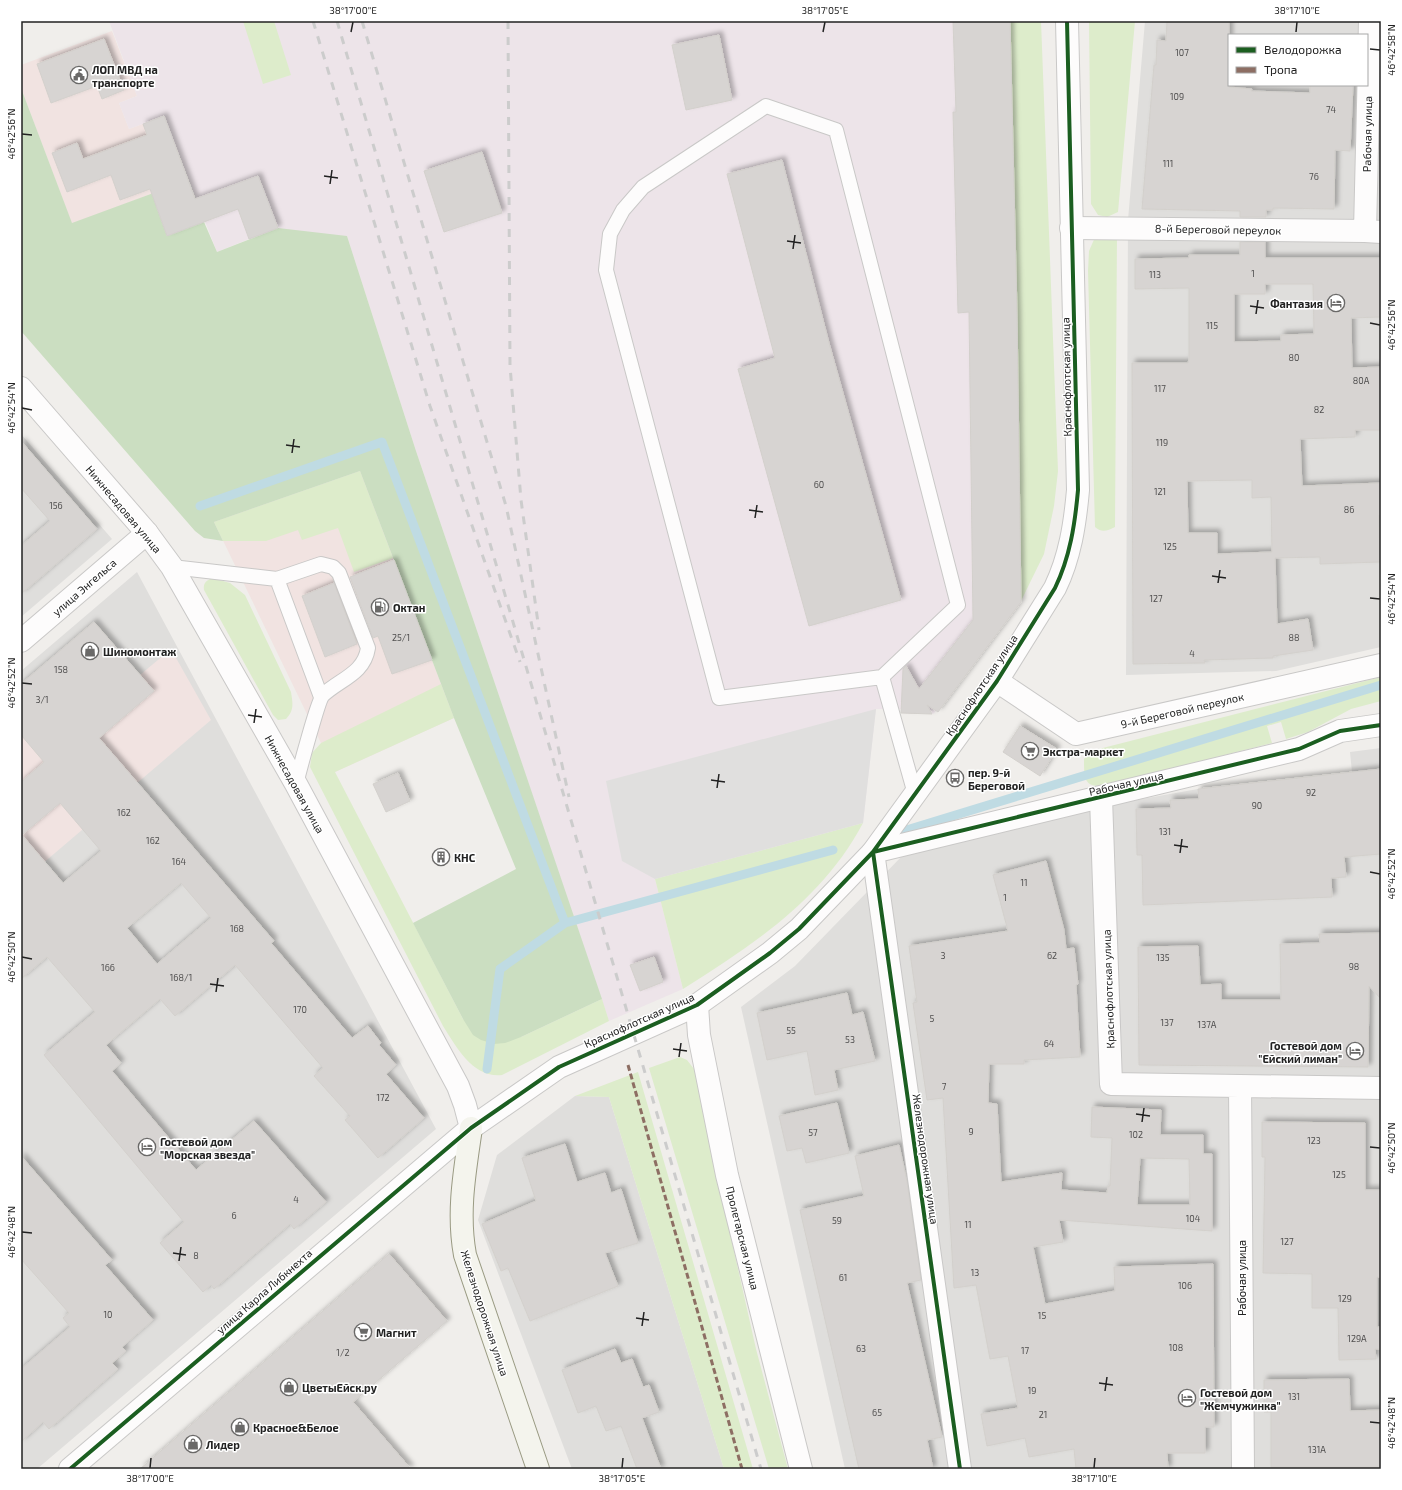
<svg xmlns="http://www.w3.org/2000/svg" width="1402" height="1490" font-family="'Exo 2',sans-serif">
<defs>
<filter id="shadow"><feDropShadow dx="3.5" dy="-3.5" stdDeviation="2" flood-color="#0004"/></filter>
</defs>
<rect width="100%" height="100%" fill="#f0eeeb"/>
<path fill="#dfdedc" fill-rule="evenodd" d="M1145 21H1381V647L1276 671 1126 675 1128 220ZM1229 35H1367V85H1229Z
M21 434 112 539 21 617Z
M137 572 436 1129 37 1469H21V671Z
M1381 748V1469H845L741 1007 795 966 904 854 1125 802 1198 789 1352 772 1350 752Z
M575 1096 609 1097 724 1469H572L478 1220 497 1155Z"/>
<path fill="#f1e3e1" d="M112 31 137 96 119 103 129 129 164 116 204 222 167 236 156 206 167 188 72 224 21 88V65Z
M360 471 454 718 335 772 214 522Z
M94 622 140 675 171 649 211 720 21 882V684Z"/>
<path fill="#ede4e9" d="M109 21H1010L1017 312 1021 601 948 699 933 714 901 713V709H876L863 823 655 879 683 989 609 1021 416 451 347 236 249 239 217 252 164 116 129 129 119 103 137 96Z"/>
<path fill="#ddeccb" d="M243 21H274L291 75 263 84Z
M1010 21H1041L1058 471 1054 506 1044 554 1021 601 1017 312Z
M1089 21H1135L1118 212 1107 217 1098 215 1091 204Z
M1096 235H1117L1115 527C1107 531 1102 533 1095 527L1088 271 1089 251Z
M360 471 393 558 354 572 338 528 302 540 298 530 266 541H223L214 522Z
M212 578 230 583 245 595 291 692C293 704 294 711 286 719L278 720 273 715 204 590C203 583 206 581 212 578Z
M1381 677V701L1351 709 1308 732 1286 739 1281 722 1267 726 1272 743 1107 785C1084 789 1084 779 1084 759L1091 751Z
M441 684 454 718 335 772 463 1019 521 1037 602 999 609 1021 502 1075C473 1078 457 1048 443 1026L310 767 312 753 321 743Z
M863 823C822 900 754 944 683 989L655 879Z
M680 1057 687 1060 698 1074 725 1211 756 1349 788 1469H769L649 1068Z
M638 1072 753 1469H724L609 1097 575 1096Z"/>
<path fill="#cbdec1" d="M21 88 72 223 167 188 172 200 156 206 167 236 204 222 217 252 278 228 347 236 416 451 602 999 521 1037 505 1043 494 1044 481 1040 473 1035 463 1019 413 923 516 869 454 718 360 471 214 522 223 541 204 538 195 531 21 331Z"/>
<path fill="#e0dfde" d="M876 709 863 823 655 879 622 861 606 781Z"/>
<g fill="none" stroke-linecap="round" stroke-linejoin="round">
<path stroke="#bfdbe3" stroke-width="9" d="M200 506 382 442 565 923
M900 832 1381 685
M487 1069 500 969 565 923 833 850"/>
</g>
<path fill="#d7d4d2" stroke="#d3d0cc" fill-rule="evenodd" filter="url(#shadow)" d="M953 21H1010L1017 312 1021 602 938 712 927 705 932 714 901 713 903 669 906 666 919 689 973 620 969 312 958 313 953 112H956Z
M1167 21H1229V87L1252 89 1251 91 1310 93V85H1353L1350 151 1335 150 1334 209 1273 208V210H1266V217H1240V211L1142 209 1154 65H1156L1157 40 1166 41Z
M719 35 732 100 686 110 672 45Z
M104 39 124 90 102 99 97 86 51 103 37 64Z
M164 116 195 199 258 176 278 228 249 239 238 209 167 236 150 189 120 200 111 175 67 192 52 153 77 143 83 159 147 135 143 124Z
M482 152 502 213 444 232 424 171Z
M782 160 829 343 901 600 809 626 738 369 775 358 727 174Z
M1240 242H1265V258H1381V317L1351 318 1352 368 1381 367V430H1355V437L1300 439 1302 486 1381 483V515H1379L1380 562 1320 564V557L1275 558 1277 624 1308 619 1313 650 1273 656V658L1204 660 1205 663 1133 664 1132 363H1188L1189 359V288L1135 289V259L1189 258V255H1240ZM1265 284H1313L1314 334 1281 335V341L1234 342V294H1265ZM1252 480V498L1271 497 1272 552 1217 554V533H1188L1187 481Z
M21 441 97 529 21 594V546L50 521 21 488Z
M394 560 432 660 392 674 378 636 373 638 350 577Z
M334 583 357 644 325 657 302 596Z
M94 622 154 691 99 738 274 941 271 943 352 1038 368 1026 381 1043 379 1045 396 1065 386 1074 424 1118 378 1158 345 1120 350 1116 314 1076 323 1068 235 965 175 1016 160 999 106 1045 121 1063 112 1071 196 1170 254 1121 326 1202 294 1229 290 1224 214 1289 211 1285 203 1292 160 1243 184 1222 44 1055 95 1012 47 957 21 979V782L44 762 21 735V684ZM60 803 101 851 63 883 22 835ZM181 883 211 918 157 964 127 928Z
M1020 726 1057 749 1040 776 1003 752Z
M1381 769V854L1344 857 1346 877 1331 878 1332 897 1143 905 1142 855H1137L1136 809 1171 808 1170 800 1199 799 1198 789Z
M398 773 410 801 386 812 373 784Z
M1046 861 1064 930 1066 949 1074 948 1078 984 1076 985 1080 1057 1024 1060V1064H989L988 1103 997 1104 1001 1182 1062 1173 1061 1190 1107 1193 1108 1186H1110L1112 1138 1091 1137 1092 1107 1161 1110 1160 1135H1203V1154H1212V1231L1059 1220 1063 1242 1033 1247 1045 1304 1115 1291 1114 1267 1213 1264 1214 1427H1205V1453H1167L1168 1469H1076L1074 1449 1029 1457 1025 1438 987 1446 981 1414 1018 1408 1008 1356 990 1359 976 1285 954 1288 943 1098 927 1100 913 1003 917 1002 909 946 1008 931 993 875ZM1140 1158 1189 1159 1190 1205H1137Z
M1381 933V999L1369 986 1368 1067 1139 1065 1138 947 1198 946 1200 985 1221 984V1000H1281L1280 944 1320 943 1319 934Z
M654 957 663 982 640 991 630 965Z
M847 993 852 1015 863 1012 875 1061 834 1070 838 1090 815 1095 807 1051 767 1060 757 1013Z
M837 1103 849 1153 806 1163 802 1148 787 1151 779 1116Z
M1262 1122 1365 1123V1190H1380L1381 1277H1377V1327H1381V1349H1375L1376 1359 1339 1360 1338 1308H1312V1274L1263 1273 1265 1157H1262Z
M565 1144 577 1182 605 1173 611 1193 621 1189 638 1243 605 1253 618 1286 530 1321 508 1268 501 1271 482 1224 536 1201 522 1158Z
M899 1145 907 1181 921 1280 907 1283 942 1437 927 1440 933 1469H859L800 1210 864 1196 855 1156Z
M21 1156 112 1260 105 1265 153 1320 122 1347 126 1351 112 1363 118 1369 49 1429 43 1422 21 1442V1369L70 1327 63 1318 69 1313 21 1259Z
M389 1254 447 1321 353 1402 411 1469H140Z
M615 1349 621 1363 632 1359 643 1387 649 1385 659 1412 642 1418 661 1469H637L621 1426 606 1431 596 1406 578 1413 562 1370Z
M1349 1379 1350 1411 1381 1410V1467H1271V1412H1264V1380Z"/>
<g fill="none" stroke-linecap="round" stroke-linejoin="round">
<defs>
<path id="service" d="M766 106 836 130 958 605 882 677 719 698 606 270 610 234 623 210 643 187Z
M172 567 277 579 321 564 333 567 339 573 368 648C364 674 340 679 323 695 318 700 299 772 296 784
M277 579 321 697
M882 677 915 794"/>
<path id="minor" d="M1370 21 1365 231 1381 232
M1071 228 1365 231
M21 641 147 533
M997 681 1076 734 1381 665
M1101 798 1111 1084 1381 1088
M697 1005 699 1035 727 1175 801 1469
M1240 1086 1243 1469
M960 1469 873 852 1299 749 1340 731 1381 725"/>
<path id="tertiary" d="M21 388 147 533 172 567 296 784 458 1086 465 1105 471 1128
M70 1469 471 1128 559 1067 697 1005 770 953 799 929 873 852 997 681 1055 588C1070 557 1075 524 1078 490L1067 21"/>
<path id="secondary" d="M471 1128C465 1170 457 1212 465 1255L538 1469"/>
</defs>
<use href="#service" stroke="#c9c8c7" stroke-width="16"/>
<use href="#minor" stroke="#c9c8c7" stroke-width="24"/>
<use href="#tertiary" stroke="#c9c8c7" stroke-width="24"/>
<use href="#secondary" stroke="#999a82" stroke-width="24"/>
<use href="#service" stroke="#fdfcfc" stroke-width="14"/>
<use href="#minor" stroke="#fdfcfc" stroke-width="22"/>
<use href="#tertiary" stroke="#fdfcfc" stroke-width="22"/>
<use href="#secondary" stroke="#f4f4ed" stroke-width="22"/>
<path stroke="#ccc" stroke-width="3" stroke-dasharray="8 8" stroke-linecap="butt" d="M313 21 430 406 520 662
M337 21 761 1469
M362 21 506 506 569 797
M508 21 510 366 521 500 539 630"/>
<path stroke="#8d6e63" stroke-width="3" stroke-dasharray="6 3" stroke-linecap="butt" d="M628 1065 742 1469"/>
<defs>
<path id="cycleway" d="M70 1469 471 1128 559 1067 697 1005 770 953 799 929 873 852 997 681 1055 588C1070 557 1075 524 1078 490L1067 21
M960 1469 873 852 1299 749 1340 731 1381 725"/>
</defs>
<use href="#cycleway" stroke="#fff" stroke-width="6"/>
<use href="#cycleway" stroke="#1b5e20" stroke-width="4"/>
</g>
<path fill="none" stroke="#222" stroke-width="1.5" d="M351 32 353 22M823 32 825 22M1296 32 1297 22M1370 49 1380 50M22 134 32 135M324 176 338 178M330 184 332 170M787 241 801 243M793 249 795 235M1250 306 1264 308M1256 314 1258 300M1370 323 1380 325M22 408 32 410M286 445 300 447M292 453 294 439M749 510 763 512M755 518 757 505M1212 576 1226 578M1218 583 1220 570M1370 598 1380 599M22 683 32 684M248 715 262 717M254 723 256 709M711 780 725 782M717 788 719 774M1174 845 1188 847M1180 853 1182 839M1370 872 1380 874M22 957 32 959M210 984 224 986M216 992 218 978M673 1049 687 1051M679 1057 681 1043M1136 1114 1150 1116M1142 1122 1144 1108M1370 1147 1380 1148M22 1232 32 1233M173 1253 186 1255M179 1261 181 1247M636 1318 649 1320M642 1326 644 1312M1099 1383 1113 1385M1105 1391 1107 1377M1370 1422 1380 1423M150 1468 151 1458M622 1468 623 1458M1094 1468 1095 1458"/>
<defs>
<symbol id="civic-ring" viewBox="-11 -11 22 22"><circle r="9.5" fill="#fff" stroke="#6a6968" stroke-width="1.5"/><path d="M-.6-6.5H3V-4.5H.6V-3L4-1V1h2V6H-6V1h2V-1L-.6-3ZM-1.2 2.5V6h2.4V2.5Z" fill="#6a6968"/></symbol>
<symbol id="hotel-ring" viewBox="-11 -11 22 22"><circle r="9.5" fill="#fff" stroke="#6a6968" stroke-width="1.5"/><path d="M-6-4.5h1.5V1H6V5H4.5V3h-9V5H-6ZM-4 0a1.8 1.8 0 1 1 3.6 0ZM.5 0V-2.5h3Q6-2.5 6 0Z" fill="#6a6968"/></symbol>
<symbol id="fuel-ring" viewBox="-11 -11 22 22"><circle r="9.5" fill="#fff" stroke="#6a6968" stroke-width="1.5"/><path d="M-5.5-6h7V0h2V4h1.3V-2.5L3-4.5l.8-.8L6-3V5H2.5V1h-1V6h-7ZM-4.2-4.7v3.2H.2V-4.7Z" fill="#6a6968"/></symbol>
<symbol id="shop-ring" viewBox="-11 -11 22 22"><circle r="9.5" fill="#fff" stroke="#6a6968" stroke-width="1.5"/><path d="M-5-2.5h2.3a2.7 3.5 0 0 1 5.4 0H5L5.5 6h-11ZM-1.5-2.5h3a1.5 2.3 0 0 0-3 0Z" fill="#6a6968"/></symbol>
<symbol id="supermarket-ring" viewBox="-11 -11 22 22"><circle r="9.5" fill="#fff" stroke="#6a6968" stroke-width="1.5"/><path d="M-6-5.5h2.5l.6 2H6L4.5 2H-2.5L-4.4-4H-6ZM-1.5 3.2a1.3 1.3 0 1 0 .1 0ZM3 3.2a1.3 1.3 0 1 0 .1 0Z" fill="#6a6968"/></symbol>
<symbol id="bus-ring" viewBox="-11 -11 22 22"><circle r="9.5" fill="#fff" stroke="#6a6968" stroke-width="1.5"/><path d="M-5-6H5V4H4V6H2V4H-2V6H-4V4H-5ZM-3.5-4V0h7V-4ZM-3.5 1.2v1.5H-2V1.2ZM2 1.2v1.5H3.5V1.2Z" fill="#6a6968"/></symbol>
<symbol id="building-ring" viewBox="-11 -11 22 22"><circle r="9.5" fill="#fff" stroke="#6a6968" stroke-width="1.5"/><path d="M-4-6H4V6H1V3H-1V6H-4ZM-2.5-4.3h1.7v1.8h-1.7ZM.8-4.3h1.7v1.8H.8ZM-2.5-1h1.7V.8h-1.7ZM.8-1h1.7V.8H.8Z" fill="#6a6968"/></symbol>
</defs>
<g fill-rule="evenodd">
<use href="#civic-ring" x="69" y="65" width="20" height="20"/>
<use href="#hotel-ring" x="1326" y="293" width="20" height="20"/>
<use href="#fuel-ring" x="370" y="597" width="20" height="20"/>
<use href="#shop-ring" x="80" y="641" width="20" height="20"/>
<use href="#supermarket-ring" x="1020" y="741" width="20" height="20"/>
<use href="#bus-ring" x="945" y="768" width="20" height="20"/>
<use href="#building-ring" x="431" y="847" width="20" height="20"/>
<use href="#hotel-ring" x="1345" y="1041" width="20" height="20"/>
<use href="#hotel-ring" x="137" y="1137" width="20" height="20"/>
<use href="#supermarket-ring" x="353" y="1322" width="20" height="20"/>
<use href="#shop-ring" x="279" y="1377" width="20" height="20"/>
<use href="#hotel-ring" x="1177" y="1388" width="20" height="20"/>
<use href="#shop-ring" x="230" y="1417" width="20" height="20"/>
<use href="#shop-ring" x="183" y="1434" width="20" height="20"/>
</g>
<g text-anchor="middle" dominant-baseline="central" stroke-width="3" stroke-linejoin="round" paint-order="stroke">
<g font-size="9" fill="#4f4e4e">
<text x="1182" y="52">107</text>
<text x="1177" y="96">109</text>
<text x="1331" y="109">74</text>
<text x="1168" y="163">111</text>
<text x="1314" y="176">76</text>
<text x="1253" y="273">1</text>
<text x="1155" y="274">113</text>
<text x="1212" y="325">115</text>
<text x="1294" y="357">80</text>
<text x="1361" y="380">80А</text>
<text x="1160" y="388">117</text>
<text x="1319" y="409">82</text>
<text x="1162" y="442">119</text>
<text x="819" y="484">60</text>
<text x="1160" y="491">121</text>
<text x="56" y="505">156</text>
<text x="1349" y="509">86</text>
<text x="1170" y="546">125</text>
<text x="1156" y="598">127</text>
<text x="401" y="637">25/1</text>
<text x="1294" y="637">88</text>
<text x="1192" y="653">4</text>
<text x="61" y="669">158</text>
<text x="42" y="699">3/1</text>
<text x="1311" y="792">92</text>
<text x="1257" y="805">90</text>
<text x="124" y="812">162</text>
<text x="1165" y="831">131</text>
<text x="153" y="840">162</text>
<text x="179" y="861">164</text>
<text x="1024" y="882">11</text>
<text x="1005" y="897">1</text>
<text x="237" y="928">168</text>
<text x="943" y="955">3</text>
<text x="1052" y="955">62</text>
<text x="1163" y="957">135</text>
<text x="1354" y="966">98</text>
<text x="108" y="967">166</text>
<text x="181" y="977">168/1</text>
<text x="300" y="1009">170</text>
<text x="932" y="1018">5</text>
<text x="1167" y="1022">137</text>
<text x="1207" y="1024">137А</text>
<text x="791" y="1030">55</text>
<text x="850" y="1039">53</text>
<text x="1049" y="1043">64</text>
<text x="944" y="1086">7</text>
<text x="383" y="1097">172</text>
<text x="971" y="1131">9</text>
<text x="813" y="1132">57</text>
<text x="1136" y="1134">102</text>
<text x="1314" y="1140">123</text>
<text x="1339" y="1174">125</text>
<text x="296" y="1199">4</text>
<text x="234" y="1215">6</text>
<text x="1193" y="1218">104</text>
<text x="837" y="1220">59</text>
<text x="968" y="1224">11</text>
<text x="1287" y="1241">127</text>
<text x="196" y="1255">8</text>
<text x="975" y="1272">13</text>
<text x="843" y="1277">61</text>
<text x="1185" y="1285">106</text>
<text x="1345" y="1298">129</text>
<text x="108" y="1314">10</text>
<text x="1042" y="1315">15</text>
<text x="1357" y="1338">129А</text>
<text x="1176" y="1347">108</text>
<text x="861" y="1348">63</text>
<text x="1025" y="1350">17</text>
<text x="343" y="1352">1/2</text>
<text x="1032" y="1390">19</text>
<text x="1294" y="1396">131</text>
<text x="877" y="1412">65</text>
<text x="1043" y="1414">21</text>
<text x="1317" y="1449">131А</text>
</g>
<g font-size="11" font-weight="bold" fill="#222" stroke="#fff" text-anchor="start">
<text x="92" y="69">ЛОП МВД на<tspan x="92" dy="13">транспорте</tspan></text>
<text x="1323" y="303" text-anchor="end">Фантазия</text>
<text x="393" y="607">Октан</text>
<text x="103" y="651">Шиномонтаж</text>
<text x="1043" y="751">Экстра-маркет</text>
<text x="968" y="772">пер. 9-й<tspan x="968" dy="13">Береговой</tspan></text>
<text x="454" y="857">КНС</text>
<text x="1342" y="1045" text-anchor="end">Гостевой дом<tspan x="1342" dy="13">"Ейский лиман"</tspan></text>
<text x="160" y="1141">Гостевой дом<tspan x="160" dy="13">"Морская звезда"</tspan></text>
<text x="376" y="1332">Магнит</text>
<text x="302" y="1387">ЦветыЕйск.ру</text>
<text x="1200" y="1392">Гостевой дом<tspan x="1200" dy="13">"Жемчужинка"</tspan></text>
<text x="253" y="1427">Красное&amp;Белое</text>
<text x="206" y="1444">Лидер</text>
</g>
<g font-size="11" fill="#222" stroke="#fff">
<text transform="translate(1367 134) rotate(-89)">Рабочая улица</text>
<text transform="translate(1218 229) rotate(1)">8-й Береговой переулок</text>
<text transform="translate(1066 377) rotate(-91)">Краснофлотская улица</text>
<text transform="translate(124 509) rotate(50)">Нижнесадовая улица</text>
<text transform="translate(84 587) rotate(-41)">улица Энгельса</text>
<text transform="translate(981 685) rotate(-56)">Краснофлотская улица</text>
<text transform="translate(1182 710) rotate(-13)">9-й Береговой переулок</text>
<text transform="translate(1126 783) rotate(-13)">Рабочая улица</text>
<text transform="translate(295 784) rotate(61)">Нижнесадовая улица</text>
<text transform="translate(1108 989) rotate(-92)">Краснофлотская улица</text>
<text transform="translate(639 1020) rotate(-24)">Краснофлотская улица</text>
<text transform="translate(926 1159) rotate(82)">Железнодорожная улица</text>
<text transform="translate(743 1238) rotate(76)">Пролетарская улица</text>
<text transform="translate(1241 1278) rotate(-90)">Рабочая улица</text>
<text transform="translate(264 1291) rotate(-41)">улица Карла Либкнехта</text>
<text transform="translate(485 1313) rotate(72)">Железнодорожная улица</text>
</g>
</g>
<rect width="1402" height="1490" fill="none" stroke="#ffffff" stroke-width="44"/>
<rect x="1228" y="34" width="140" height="52" fill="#ffffff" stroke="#a7a7a7"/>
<rect x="1236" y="47" width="20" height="6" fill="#1b5e20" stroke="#a7a7a7"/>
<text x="1264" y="54" font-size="12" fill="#222222">Велодорожка</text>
<rect x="1236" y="67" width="20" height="6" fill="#8d6e63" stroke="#a7a7a7"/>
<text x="1264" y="74" font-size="12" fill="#222222">Тропа</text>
<rect x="22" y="22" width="1358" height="1446" fill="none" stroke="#222" stroke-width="1.5"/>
<g font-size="10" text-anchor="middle" fill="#222">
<text x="353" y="14">38°17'00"E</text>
<text x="825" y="14">38°17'05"E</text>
<text x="1297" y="14">38°17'10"E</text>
<text transform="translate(1391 50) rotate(-90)" y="4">46°42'58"N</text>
<text transform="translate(11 134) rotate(-90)" y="4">46°42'56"N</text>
<text transform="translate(1391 325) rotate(-90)" y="4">46°42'56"N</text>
<text transform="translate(11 408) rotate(-90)" y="4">46°42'54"N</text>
<text transform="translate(1391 599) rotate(-90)" y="4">46°42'54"N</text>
<text transform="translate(11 683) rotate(-90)" y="4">46°42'52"N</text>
<text transform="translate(1391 874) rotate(-90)" y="4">46°42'52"N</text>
<text transform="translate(11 957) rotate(-90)" y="4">46°42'50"N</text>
<text transform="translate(1391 1148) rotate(-90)" y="4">46°42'50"N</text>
<text transform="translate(11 1232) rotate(-90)" y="4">46°42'48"N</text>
<text transform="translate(1391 1423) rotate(-90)" y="4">46°42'48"N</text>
<text x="150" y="1482">38°17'00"E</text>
<text x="622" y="1482">38°17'05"E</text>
<text x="1094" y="1482">38°17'10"E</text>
</g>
</svg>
